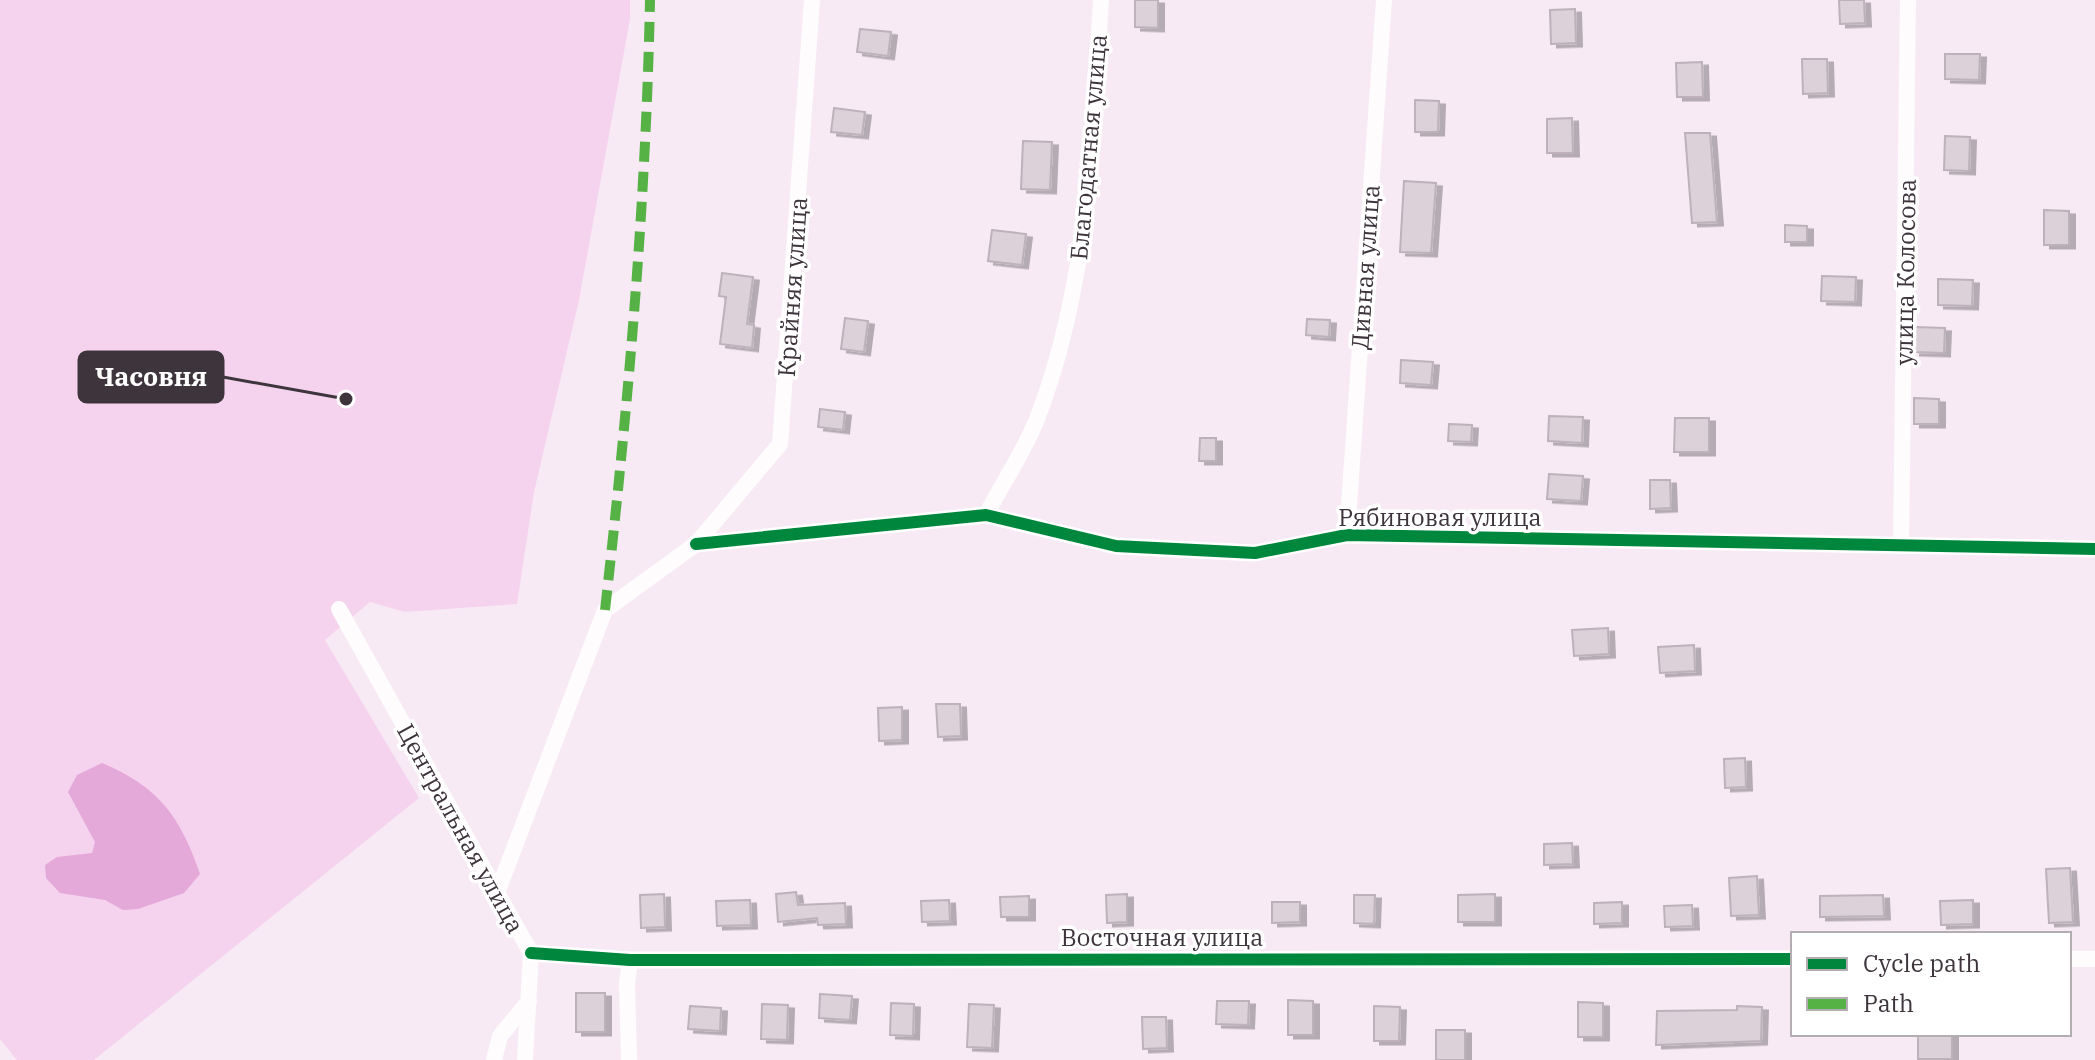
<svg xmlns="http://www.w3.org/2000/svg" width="2095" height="1060" font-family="'IBM Plex Serif',serif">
<defs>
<filter id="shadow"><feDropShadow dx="6" dy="3.5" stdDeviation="0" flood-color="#0004"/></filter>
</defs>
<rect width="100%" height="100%" fill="#f7eaf4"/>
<path fill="#f5d3ee" d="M0 0H630V19L579 300 534 492 517 604 405 612 370 602 325 640 419 798 94 1060H17L0 1039Z"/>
<path fill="#e4a8d9" d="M102 763C159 787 180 816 200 874L184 893 138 909 123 910 105 900 60 893 46 878 45 865 57 857 92 853 95 842 68 792 77 775Z"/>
<path fill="#dcd1d9" stroke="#bdb2ba" stroke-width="2" filter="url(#shadow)" d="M1135 0H1158V28L1135 27Z
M1839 0H1864L1865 23 1840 24Z
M1575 9 1576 43 1551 44 1550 10Z
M860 29 891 32 888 56 857 52Z
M1945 54H1980L1979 80 1945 79Z
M1802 59H1827L1828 93 1803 94Z
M1702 62 1703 97H1677L1676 63Z
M1415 100 1439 101 1438 132H1415Z
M834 108 865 112 862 135 831 132Z
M1572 118 1573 153H1547V119Z
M1685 133H1710L1717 222 1692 223Z
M1945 136 1970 137 1969 171 1944 170Z
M1023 141 1052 142 1050 190 1021 189Z
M1404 181 1436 183 1431 253 1400 252Z
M2044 210 2069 211V245H2044Z
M1785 225 1807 226V242H1785Z
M992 230 1026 234 1022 265 988 261Z
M722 273 753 277 747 324 754 325 752 348 720 344 726 297 719 296Z
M1822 276 1856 277 1855 302 1821 301Z
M1938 279 1973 280 1972 306 1938 305Z
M845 318 868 321 864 352 841 349Z
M1307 319 1330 320 1329 337 1306 335Z
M1915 327 1945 328 1944 353 1914 352Z
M1401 360 1433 362 1431 385 1400 383Z
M1914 398 1939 399V424H1914Z
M820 409 845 412 843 430 818 427Z
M1549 416 1583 417 1582 443 1548 441Z
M1675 418H1709V452H1674Z
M1449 424 1472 425 1471 442 1448 441Z
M1200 438H1216V461H1199Z
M1549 474 1583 476 1581 501 1547 499Z
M1650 480H1670L1671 508 1650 509Z
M1608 628 1609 654 1574 656 1572 630Z
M1694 645 1695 671 1660 673 1658 647Z
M936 704H960L961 736 938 737Z
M902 707V740L879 741 878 708Z
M1745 758 1746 787 1725 788 1724 759Z
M1572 843 1573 864 1544 865V844Z
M2070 868 2073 922 2049 923 2046 869Z
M1757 876 1759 915 1731 916 1729 878Z
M796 892 798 905 845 903 846 924 818 925 817 918 778 922 776 894Z
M664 894 665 927 641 928 640 895Z
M1127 894V922L1107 923 1106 895Z
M1495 894V922H1458V895Z
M1354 895H1375L1374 924 1354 923Z
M1883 895 1884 916 1820 917V896Z
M1029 896V917H1001L1000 897Z
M750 900 751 925 717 926 716 901Z
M949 900 950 921 922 922 921 901Z
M1973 900V924L1941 925 1940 901Z
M1272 902H1300V922L1272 923Z
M1622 902V923L1594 924V903Z
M1692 905 1693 926 1665 927 1664 906Z
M576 993H605V1032H576Z
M820 994 852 996 850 1020 819 1018Z
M1288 1000 1313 1001V1035H1288Z
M1217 1001H1249L1248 1025 1216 1024Z
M1578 1002 1603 1003V1037H1578Z
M891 1003 914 1004 913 1036 890 1035Z
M762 1004 788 1005 787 1040 761 1039Z
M969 1004 994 1005 992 1048 967 1047Z
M690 1006 721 1008 720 1031 688 1029Z
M1374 1006 1400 1007 1399 1041H1374Z
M1737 1006 1762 1007 1761 1041 1656 1045 1657 1011 1737 1010Z
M1142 1017H1166L1167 1048 1143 1049Z
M1436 1030H1465V1060H1436Z
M1918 1034H1952V1059H1918Z"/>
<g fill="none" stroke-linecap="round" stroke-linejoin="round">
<path stroke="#fefcfd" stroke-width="16" d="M986 515C1002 484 1024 452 1037 419 1089 284 1092 142 1101 0
M1347 535 1384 0
M696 544 986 515 1116 546 1255 553 1347 535 2095 549
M1901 545 1908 0
M339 609 531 953 525 1060
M497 893 605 610 696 544 780 444 812 0
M531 953 630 960 1793 959
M2069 959H2095
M494 1060 500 1036 529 1001
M629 1060 627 984 630 960"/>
<path stroke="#57b246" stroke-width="10" stroke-dasharray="20 10" stroke-linecap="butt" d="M605 610C628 407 646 204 650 0"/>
<defs>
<path id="cycleway" d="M696 544 986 515 1116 546 1255 553 1347 535 2095 549
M531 953 630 960 1793 959"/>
</defs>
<use href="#cycleway" stroke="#fff" stroke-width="17"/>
<use href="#cycleway" stroke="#00873e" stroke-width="12"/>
</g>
<g text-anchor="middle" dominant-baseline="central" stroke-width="7" stroke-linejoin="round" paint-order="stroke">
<g font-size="24" fill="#3e343c" stroke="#fff">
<text transform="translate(1088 147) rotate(-85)">Благодатная улица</text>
<text transform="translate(1365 267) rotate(-86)">Дивная улица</text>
<text transform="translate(1905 272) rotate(-89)">улица Колосова</text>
<text transform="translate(792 287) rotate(-86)">Крайняя улица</text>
<text x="1440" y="517">Рябиновая улица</text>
<text transform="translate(461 828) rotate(61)">Центральная улица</text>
<text x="1162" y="937">Восточная улица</text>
</g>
</g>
<path fill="none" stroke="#3e343c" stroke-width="3" d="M346 399L223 377"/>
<circle fill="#3e343c" stroke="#fff" stroke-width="3" cx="346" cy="399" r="8"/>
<rect fill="#3e343c" stroke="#3e343c" stroke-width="3" x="79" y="352" width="144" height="50" rx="8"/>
<g font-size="26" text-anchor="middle" font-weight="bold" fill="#fff">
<text x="151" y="386">Часовня</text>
</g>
<rect x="1791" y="932" width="280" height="104" fill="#ffffff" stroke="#b2aeb1" stroke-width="2"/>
<rect x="1807" y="958" width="40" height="12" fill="#00873e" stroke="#b2aeb1" stroke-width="2"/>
<text x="1863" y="972" font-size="24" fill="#3e343c">Cycle path</text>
<rect x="1807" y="998" width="40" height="12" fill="#57b246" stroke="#b2aeb1" stroke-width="2"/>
<text x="1863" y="1012" font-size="24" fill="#3e343c">Path</text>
</svg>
